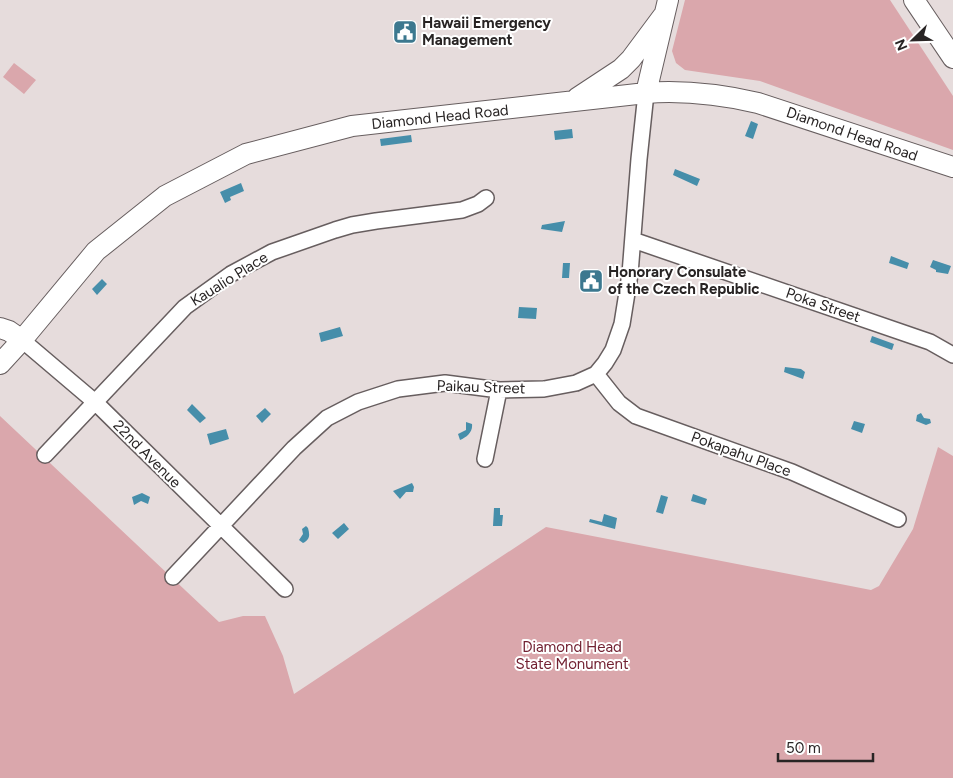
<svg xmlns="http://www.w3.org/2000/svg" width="953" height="778" font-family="Figtree,sans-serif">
<rect width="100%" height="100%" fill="#e6dcdc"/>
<path fill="#daa7ac" d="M685 0H890L953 96V150L760 81 685 70 676 63 672 51Z
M14 63 36 80 24 94 3 77Z
M0 416 219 622 243 616H265L283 656 294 694 546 527 871 590 879 586 913 529 938 447 953 456V778H0Z"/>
<path fill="#468eaa" d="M751 121 758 124 753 139 745 136Z
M572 129 573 138 555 140 554 131Z
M411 135 412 142 381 146 380 139Z
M675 169 700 179 697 186 673 175Z
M241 183 244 191 230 197 231 200 225 203 220 192Z
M565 221 562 232 541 229 542 225Z
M891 256 909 263 907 269 889 263Z
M933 260 951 266 948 274 936 272V270L930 267Z
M563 263H570L569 278H562Z
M102 279 107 284 97 295 92 289Z
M519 307 537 308 536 319 518 318Z
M340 327 343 336 321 342 319 333Z
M872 336 894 344 892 350 870 342Z
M785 367 801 369 805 372 803 379 784 372Z
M192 404 206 418 200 423 187 410Z
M265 408 271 414 262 423 256 416Z
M921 413 924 418 930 419 931 423 926 425 916 421 917 415Z
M854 421 865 424 862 433 851 429Z
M466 422 472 424C473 432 467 437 460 440L458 434 466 430Z
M226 429 229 439 210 445 207 434Z
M412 483 414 487 413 492H406L400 499 393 491Z
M142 493 150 497 148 504 141 501 134 505 132 497Z
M693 494 707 499 705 505 691 501Z
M661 495 668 497 663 514 656 512Z
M494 508H500V515H503L502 526H493Z
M604 514 617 518 615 529 589 522 590 519 602 522Z
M344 523 349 529 338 539 332 533Z
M306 526 308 528C310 535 310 540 303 543L299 540 303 534 302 529Z"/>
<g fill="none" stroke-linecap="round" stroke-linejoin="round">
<defs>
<path id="street" d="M633 240 930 342 953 355
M22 340 95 402 285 589
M596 374 619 403 636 416 792 472 898 519
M45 455 185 307 231 274 272 252 335 230 352 225 376 221 462 210 478 204 486 198
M485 459 499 390
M173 577 294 448 327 418 358 402 398 389 445 383 499 390 544 389 576 383 596 374 605 363 613 350 622 324 630 274 639 159 646 93"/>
<path id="secondary" d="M914 0 953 58
M646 93 668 0
M577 98 621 69 631 59 663 16
M0 328 9 331 22 340
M0 364 22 340 96 251 165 196 246 154 352 126 646 93C685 90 719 94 758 103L953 167"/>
</defs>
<use href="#street" stroke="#675e5f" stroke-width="18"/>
<use href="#secondary" stroke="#675e5f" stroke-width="22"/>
<use href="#street" stroke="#fff" stroke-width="15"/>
<use href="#secondary" stroke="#fff" stroke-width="20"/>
</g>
<defs>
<symbol id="civic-square" viewBox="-11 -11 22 22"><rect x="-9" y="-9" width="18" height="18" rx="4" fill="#3c788f" stroke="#fff"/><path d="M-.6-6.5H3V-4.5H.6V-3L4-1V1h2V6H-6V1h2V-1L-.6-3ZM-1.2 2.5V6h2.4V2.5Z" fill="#fff"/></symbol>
</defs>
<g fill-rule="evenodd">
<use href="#civic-square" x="391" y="18" width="28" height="28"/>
<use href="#civic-square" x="577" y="267" width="28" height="28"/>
</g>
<g text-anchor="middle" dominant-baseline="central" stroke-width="4" stroke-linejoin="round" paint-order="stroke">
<g font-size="15" font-weight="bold" fill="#282424" stroke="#fff" text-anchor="start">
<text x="422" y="23">Hawaii Emergency<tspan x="422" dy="17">Management</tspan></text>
<text x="608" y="272">Honorary Consulate<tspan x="608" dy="17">of the Czech Republic</tspan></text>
</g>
<g font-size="15" fill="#282424" stroke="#fff">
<text transform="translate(440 117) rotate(-6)">Diamond Head Road</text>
<text transform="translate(852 134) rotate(19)">Diamond Head Road</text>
<text transform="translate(229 279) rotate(-32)">Kaualio Place</text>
<text transform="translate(823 305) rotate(19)">Poka Street</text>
<text transform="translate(481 387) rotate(2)">Paikau Street</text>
<text transform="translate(147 454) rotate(45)">22nd Avenue</text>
<text transform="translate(741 454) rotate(20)">Pokapahu Place</text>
</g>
<g font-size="15" fill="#722132" stroke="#fff">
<text x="572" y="647">Diamond Head<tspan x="572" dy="17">State Monument</tspan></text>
</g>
</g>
<g transform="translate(913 40) rotate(247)" stroke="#ffffff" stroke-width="4" paint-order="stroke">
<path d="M0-4L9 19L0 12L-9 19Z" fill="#282424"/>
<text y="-8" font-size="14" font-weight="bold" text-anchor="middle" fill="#282424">N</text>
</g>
<path d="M778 753v8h95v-8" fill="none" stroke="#282424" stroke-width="2.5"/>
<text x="786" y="753" font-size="15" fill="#282424" stroke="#ffffff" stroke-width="4" paint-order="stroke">50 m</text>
</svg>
